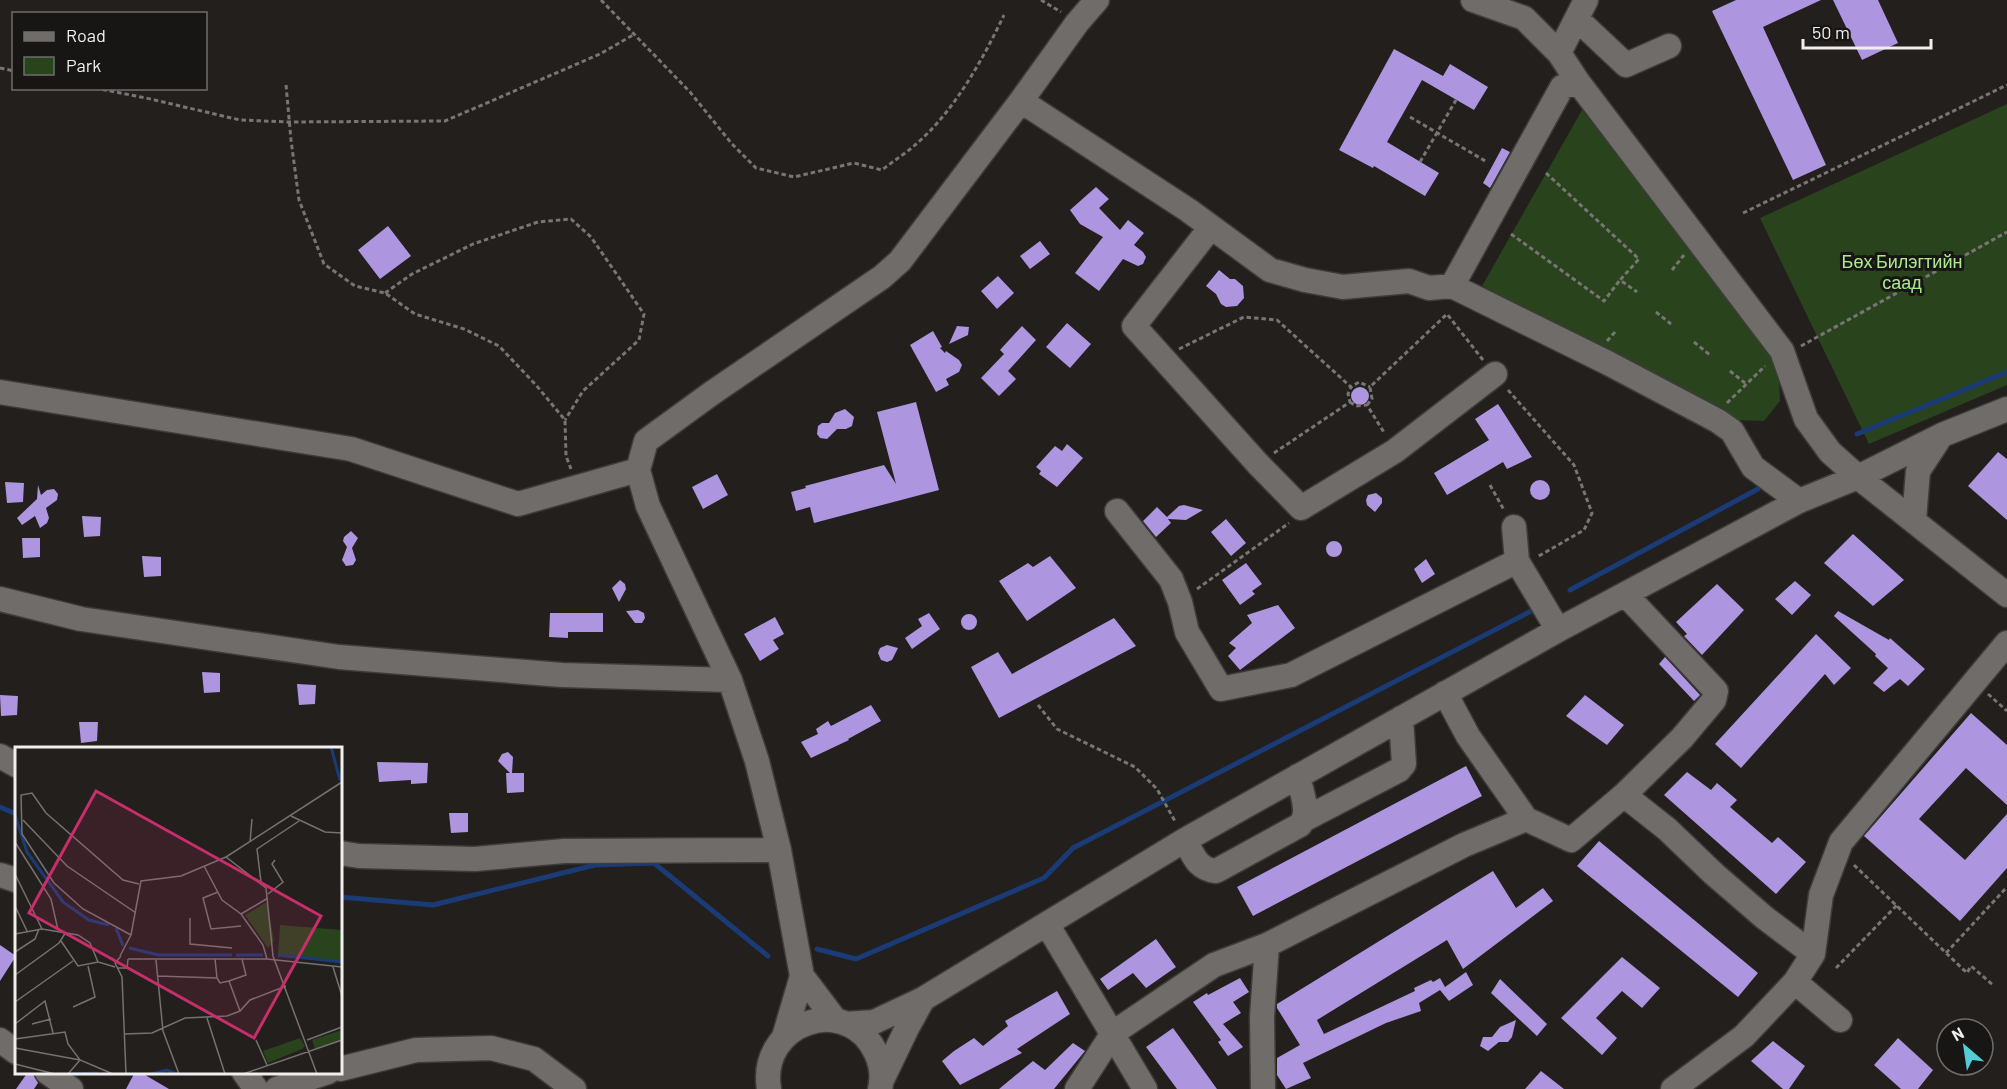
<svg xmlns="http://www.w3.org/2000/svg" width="2007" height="1089" font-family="Barlow,sans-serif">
<rect width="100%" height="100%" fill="#221f1d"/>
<path fill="#29431d" d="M2007 104V385L1869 444 1760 218Z
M1582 110 1679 232 1778 349 1780 401 1764 421 1712 419 1705 408 1482 286Z"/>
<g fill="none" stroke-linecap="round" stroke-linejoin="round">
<path stroke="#1a3b76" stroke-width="5" d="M1857 434 2007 372
M1570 590 1758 489
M0 807 16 814
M340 897 433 905 595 865 654 863 768 956
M817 949 856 959 1044 878 1073 848 1537 608"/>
</g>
<path fill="#ad95df" d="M1736 0H1821L1763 27 1826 165 1793 180 1712 11Z
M1833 0H1878L1898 43 1862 60Z
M1394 49 1443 76 1450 64 1488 87 1474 110 1422 80 1387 142 1439 173 1425 196 1374 166 1373 168 1339 150Z
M1502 148 1510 152 1490 188 1483 183Z
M1096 187 1109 199 1099 208 1120 230 1128 220 1144 233 1134 245 1143 252 1146 257 1143 264 1138 266 1123 259 1099 291 1075 273 1103 237 1080 224 1070 210Z
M388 226 411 256 380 279 358 250Z
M1040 241 1050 254 1030 269 1020 256Z
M1219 270 1230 279H1235L1243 286 1244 298 1237 306 1226 307 1221 304 1216 294 1206 286Z
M998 276 1014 293 997 309 981 291Z
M1067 323 1091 344 1070 368 1046 347Z
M957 326 969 327 968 335 949 344Z
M1022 326 1036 340 1008 371 1016 379 999 396 981 378 1004 354 1000 350Z
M933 331 942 347 940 348 945 353 946 351 959 360 962 365 959 372 946 379 949 385 936 392 910 345Z
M1351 396a9 9 0 1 1 18 0a9 9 0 1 1-18 0Z
M916 402 939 490 814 523 810 507 796 511 791 492 806 488 805 486 884 465 896 484 877 412Z
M1498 404 1532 457 1507 469 1503 462 1447 495 1434 473 1489 440 1475 419Z
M845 409 854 417 852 426 846 429H837L827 439 820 438 817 434 818 426 822 423H829L835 413Z
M1067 444 1083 458 1057 487 1039 474 1041 471 1036 467 1055 446 1062 451Z
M1998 452 2007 459V520L1968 486Z
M717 474 728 495 703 509 692 487Z
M1530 490a10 10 0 1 1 20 0a10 10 0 1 1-20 0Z
M5 482 24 483 23 502 7 503Z
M38 485 41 495 47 490 54 489 58 494 57 500 46 508 49 518 47 523 40 528 35 516 22 525 17 518 37 499Z
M1376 493 1382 498V503L1375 512 1367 505 1366 500 1368 495Z
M1184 505 1203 510 1186 520 1168 519 1171 523 1156 537 1143 521 1157 507 1167 517 1179 506Z
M82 516 101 517 100 536 84 537Z
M1226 519 1246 543 1231 556 1211 532Z
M351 531 358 538 352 548 356 560 353 565 346 566 342 560 347 547 343 541 344 537Z
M1853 534 1904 580 1873 606 1824 563Z
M22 538H40V557L23 558Z
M1326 549a8 8 0 1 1 16 0a8 8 0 1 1-16 0Z
M142 556 161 557V576L144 577Z
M1050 556 1076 588 1027 621 999 581 1028 563 1033 567Z
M1426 559 1435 574 1422 583 1414 569Z
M1246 563 1262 584 1252 591 1255 594 1240 605 1222 580Z
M620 580 625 584 626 589 619 602 612 588Z
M1795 581 1811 595 1792 615 1775 599Z
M1717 584 1744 610 1702 655 1684 636 1687 634 1676 622Z
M1278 605 1295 628 1240 670 1228 656 1236 648 1229 643 1252 623 1247 615Z
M638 610 644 613 645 618 642 623H635L626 611Z
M1838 611 1889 640 1890 638 1925 669 1908 686 1900 679 1884 692 1873 683 1888 668 1875 656 1876 654 1834 616Z
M550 613H603V632H568V638L549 637Z
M929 613 940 629 912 649 905 638 922 626 918 619Z
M961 622a8 8 0 1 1 16 0a8 8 0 1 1-16 0Z
M775 617 784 634 773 640 779 649 760 661 744 634Z
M1114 618 1136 646 999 718 971 667 998 652 1012 674Z
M1816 634 1851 668 1834 685 1825 674 1741 768 1715 744Z
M887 645 898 648 892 660 887 662 881 660 878 653 880 648Z
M1665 657 1700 695 1694 701 1659 664Z
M202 672 220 673V692L204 693Z
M297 684 316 685 315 704 299 705Z
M0 695 18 696 17 715 1 716Z
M1585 695 1624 725 1607 745 1566 716Z
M871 705 881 721 848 739 849 740 811 758 801 742 818 734 816 729 828 721 831 726Z
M1971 713 2007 745V805L1966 768 1919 819 1965 860 2007 814V868L1960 921 1864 836Z
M79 722H98L97 741 81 743Z
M508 752 513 757 512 773H524V792L507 793 506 773H510L498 761 502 754Z
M377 762 428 763 427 783 411 784V780L379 782Z
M1466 766 1482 796 1253 916 1237 887Z
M1687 772 1711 790 1717 783 1737 800 1730 807 1772 843 1778 837 1806 862 1776 894 1664 795Z
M449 813H468V832L451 833Z
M1599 841 1758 973 1738 997 1577 866Z
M1493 871 1516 908 1543 888 1553 901 1463 969 1447 940 1317 1020 1324 1034 1415 991 1414 988 1431 980 1433 982 1440 978 1445 987 1466 972 1473 985 1449 1001 1440 990 1419 1003 1421 1011 1386 1023 1303 1063 1311 1078 1286 1089 1277 1075V1058L1300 1045 1277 1008V1004Z
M1156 939 1176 967 1146 988 1133 973 1108 990 1100 979Z
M0 945 16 956 0 981Z
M1622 957 1660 988 1642 1008 1622 991 1596 1018 1617 1038 1602 1055 1561 1018Z
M1240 978 1249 992 1233 1002 1241 1013 1223 1024 1243 1047 1228 1056 1218 1042 1221 1040 1193 1002 1207 993 1208 995Z
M1500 979 1547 1024 1537 1036 1491 993Z
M1057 991 1070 1014 1017 1049 1022 1053 960 1085 942 1061 954 1051 974 1038 983 1046 1008 1026 1005 1021Z
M1516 1020 1512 1037 1508 1042H1499L1488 1051 1480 1046 1483 1037H1492L1500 1027Z
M1173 1028 1217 1089H1177L1146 1047Z
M1898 1038 1933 1070 1918 1089H1901L1874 1065Z
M1773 1041 1805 1066 1789 1089H1783L1751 1061Z
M1073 1043 1085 1051 1054 1089H999L1033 1061 1045 1070Z
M1541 1071 1564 1089H1525Z
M28 1072 33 1074 38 1083 34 1089H16Z
M135 1072H140L169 1089H126Z"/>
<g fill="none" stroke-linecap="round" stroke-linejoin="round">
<defs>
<path id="minor" d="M1473 0 1524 18 1559 53 1578 82 1782 351 1806 419 1830 452 1858 477 2007 595
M1577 19 1626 65 1669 46
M1559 53 1586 0
M1021 101 1188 210 1270 270 1305 280 1343 287 1409 281 1429 288 1452 286 1608 363 1718 421 1732 431 1753 467 1799 501
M1211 227 1134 326 1258 464 1301 508 1395 451 1495 374
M1452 286 1562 87 1578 82
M0 392 351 449 518 504 638 470
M1117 511 1171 579 1180 602 1187 632 1221 689 1291 675 1517 561
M1914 520 1918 471 1941 436
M1514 527 1517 561 1558 630
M1626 595 1716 691 1714 700 1682 738 1624 795 1667 829 1714 874 1765 918 1813 954
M0 599 81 619 339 657 562 675 730 680
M1445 693 1468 736 1526 819 1571 840 1624 795
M0 756 16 765
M1305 819 1399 770 1404 764 1401 718
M1185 840C1194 856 1197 869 1216 871L1300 825C1311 813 1301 791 1298 776
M340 853 359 856 475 859 564 851 779 850
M0 875 16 880
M1047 924 1145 1089
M802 976 836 1021
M1795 982 1840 1020
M846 1024 874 1022 923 999 1185 840 1558 630 1799 501 1858 477 1942 435 2007 409
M784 1037 802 976 779 850 757 761 730 680 648 506 638 470 646 441 712 393 882 277 900 261 1021 101 1077 23 1097 0
M0 1040 16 1052
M340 1069 416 1050 491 1048 534 1059 574 1089
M47 1072 71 1089
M244 1072 256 1089
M881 1082 907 1028 923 999
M277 1089 328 1072
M769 1089C758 1022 848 992 876 1053 881 1064 883 1077 880 1089
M1077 1089 1113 1033 1214 965 1267 945 1464 845 1526 819
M1263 1089 1262 1017 1267 945
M1673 1089 1744 1036 1795 982 1813 954 1821 895 1841 842 2007 643"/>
</defs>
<use href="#minor" stroke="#3e3c3a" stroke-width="27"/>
<path stroke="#787674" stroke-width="3" stroke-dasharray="4.5 3" stroke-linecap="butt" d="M601 0 690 92 732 144 756 168 794 177 854 163 882 170C893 161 905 154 915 145 954 112 983 59 1004 15
M1041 0 1061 12
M0 68 14 71
M286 85 291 140 299 200 324 264 355 286 385 293 415 314 464 329 499 346 536 385 565 420 566 456 571 469
M95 88 146 98 240 120 289 122 445 121 600 54 633 35
M1410 117 1487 162
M1420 162 1456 100
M1546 173 1639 259 1620 280 1637 292
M1743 213 2007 85
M1511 234 1604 301 1620 280
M1672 270 1684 255
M385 293 412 274 473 244 538 222 571 219 591 237 644 314 639 340 583 391 565 420
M1656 312 1671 324
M1607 341 1615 332
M1694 342 1710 355
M1801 346 2007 232
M1179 349 1244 317 1277 320 1351 387 1359 382 1370 387
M1730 371 1745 383
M1508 390 1574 465 1592 513 1584 530 1537 557
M1350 402 1356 406 1367 405 1385 434
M1727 403 1765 366
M1367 405 1372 399 1370 387 1447 314 1483 360
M1274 453 1350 402 1348 394 1351 387
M1490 485 1504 510
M1197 589 1289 523
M1988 694 2007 711
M1038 705 1057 729 1135 767 1157 789 1176 823
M1854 865 1967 973 1971 966 1993 985
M1946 953 2007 887
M1836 968 1897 905"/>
<use href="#minor" stroke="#6f6c69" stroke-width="24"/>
</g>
<g text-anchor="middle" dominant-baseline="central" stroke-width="6" stroke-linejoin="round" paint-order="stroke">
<g font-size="18" fill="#abea8d" stroke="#181614">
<text x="1902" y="261">Бөх Билэгтийн<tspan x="1902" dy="21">саад</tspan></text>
</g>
</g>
<g transform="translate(15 747)">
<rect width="327" height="327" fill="#221f1d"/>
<path d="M252 155 259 194 253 201 230 168ZM265 178 327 183V215L263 210ZM327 283V293L300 302 297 293ZM285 291 290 299 287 302 253 316 248 304Z" fill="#29431d"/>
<path fill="none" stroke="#1a3b76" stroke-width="3" d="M316 0 325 33M0 68 12 105 48 155 74 173 94 178M101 181 108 199M114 201 144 208H217M221 208H248M263 208 327 215M56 327 83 326M137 327 152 323 162 327"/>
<path fill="none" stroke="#757271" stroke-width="1.5" d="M276 69 310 85 327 86M8 73 52 119 121 166M0 95 36 152 43 183M235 95 237 72M211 110 251 141 258 209 302 327M189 119 207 153 226 167 248 198 252 212M0 127 27 182M246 135 242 102 284 74M203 145 188 151 196 182 226 179M253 147 268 135 257 117 260 113M0 159 12 184M226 167 253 151M175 171V197L217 201M0 187 27 182 63 188 75 196 83 215 100 220M116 188 68 162 39 136 7 87 6 48 17 46 31 66 108 133 124 137M46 194 63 219 83 215M0 205 20 192 24 182M105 209 116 188 126 134 166 129 211 110 327 35M106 209 100 216 107 230 111 327M113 212H252L327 220M200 212 202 231 205 236 214 234M141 213 148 284 164 327M318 220 327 249M102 221H112L113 212M0 228 44 196 51 185M142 229 202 231M0 255 58 214M58 260 80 250 73 219M225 264 214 234 231 228 227 212M192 271 210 327M0 277 30 254 38 286M17 277 36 272M109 287 137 286 170 271 212 269 225 264 235 253 271 239M0 292 50 285 53 297 65 313 98 327M241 293 252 318M292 293 327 280M0 301 65 313M0 317 40 327M53 327 65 313M228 327 327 293"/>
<path fill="#c72e6a" fill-opacity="0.15" stroke="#c72e6a" stroke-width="3" d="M81 44 306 169 239 291 14 166Z"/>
<rect width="327" height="327" fill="none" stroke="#f1efee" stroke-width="3"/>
</g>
<rect x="12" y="12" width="195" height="78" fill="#181614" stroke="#6f6d6b" stroke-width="1.5"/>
<rect x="24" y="32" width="30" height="9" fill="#6f6c69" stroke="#6f6d6b" stroke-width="1.5"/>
<text x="66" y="42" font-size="18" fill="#f1efee">Road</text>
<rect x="24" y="57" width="30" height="18" fill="#29431d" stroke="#6f6d6b" stroke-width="1.5"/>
<text x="66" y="72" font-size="18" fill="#f1efee">Park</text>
<g transform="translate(1965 1047) rotate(331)"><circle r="28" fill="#181614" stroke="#6f6d6b" stroke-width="1.5"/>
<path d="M0-4.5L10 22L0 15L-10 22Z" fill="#52ccd5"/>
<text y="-9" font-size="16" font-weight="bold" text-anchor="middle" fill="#f1efee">N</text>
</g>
<path d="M1803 39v9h128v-9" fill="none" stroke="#f1efee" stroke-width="3"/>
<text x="1812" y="39" font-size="18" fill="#f1efee" stroke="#181614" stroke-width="4.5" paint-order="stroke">50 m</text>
</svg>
